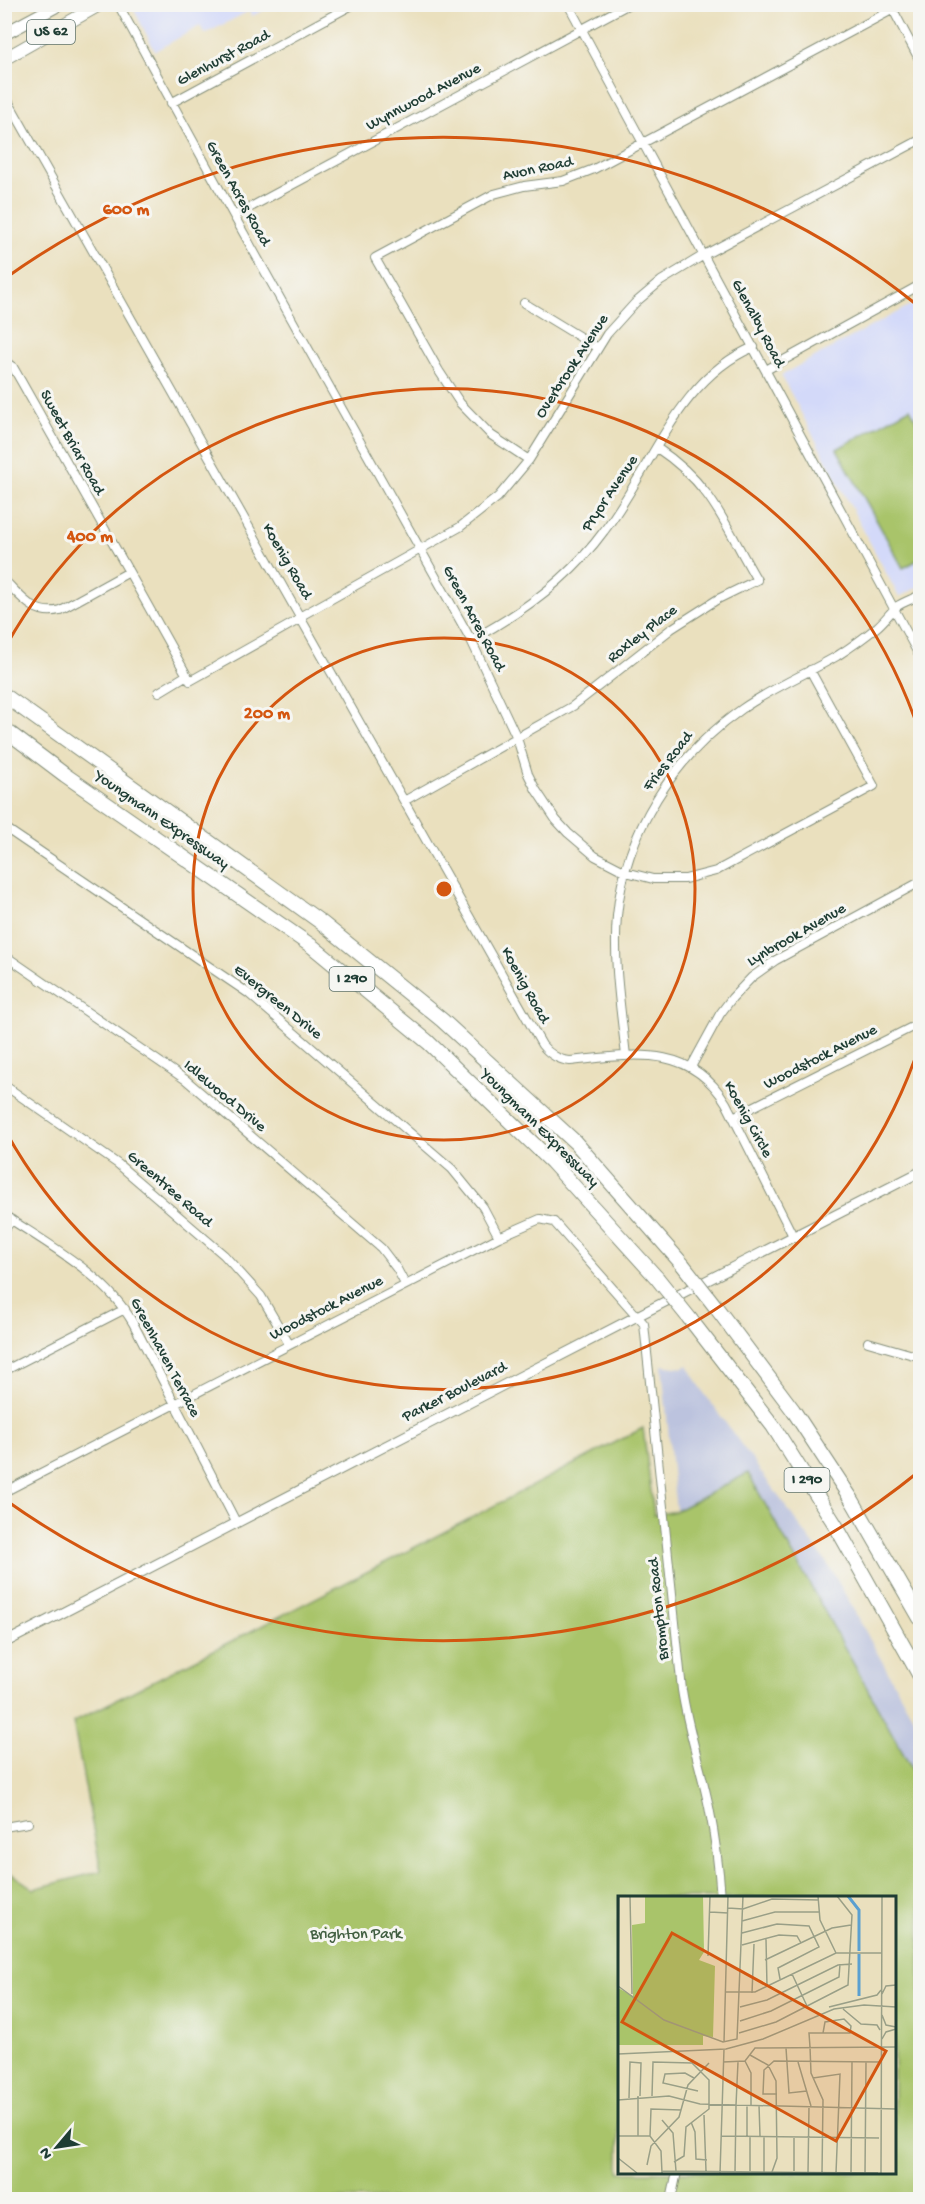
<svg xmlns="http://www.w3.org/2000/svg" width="925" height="2204" font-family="'Gochi Hand',sans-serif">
<rect width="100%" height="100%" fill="#f6f6f2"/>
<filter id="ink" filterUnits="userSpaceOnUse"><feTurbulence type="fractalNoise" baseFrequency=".0167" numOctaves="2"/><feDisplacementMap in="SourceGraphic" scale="12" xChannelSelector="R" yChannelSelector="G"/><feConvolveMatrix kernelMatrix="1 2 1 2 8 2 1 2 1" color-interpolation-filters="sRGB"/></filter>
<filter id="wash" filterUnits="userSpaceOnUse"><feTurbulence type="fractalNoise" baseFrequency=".008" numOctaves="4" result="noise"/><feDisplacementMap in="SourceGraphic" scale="24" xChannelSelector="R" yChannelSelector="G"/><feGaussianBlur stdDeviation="1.35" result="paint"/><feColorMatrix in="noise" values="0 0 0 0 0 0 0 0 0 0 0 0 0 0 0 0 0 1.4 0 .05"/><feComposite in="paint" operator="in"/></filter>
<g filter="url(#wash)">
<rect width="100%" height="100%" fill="#eae0be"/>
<path fill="#d3d9f9" d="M131 4H275V5L252 16 249 11 205 34 200 26 155 51Z
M920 300V586L899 597 781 375Z"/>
<path fill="#bcc3de" d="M662 1365 683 1368 688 1365 704 1393 831 1569 920 1730V1784L748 1473 676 1511Z"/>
<path fill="#a9c46a" stroke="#64804f" stroke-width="1.5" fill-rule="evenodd" d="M910 408 920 427V559L903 568 837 449Z
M643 1428 654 1515 676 1511 748 1473 920 1784V2199H5V1876L10 1873 34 1889 101 1871 73 1722 400 1555ZM619 1898H894V2172H619Z"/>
</g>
<g filter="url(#ink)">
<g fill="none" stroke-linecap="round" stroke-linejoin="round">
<defs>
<path id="minor" d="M118 4 234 216 471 640 517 738 528 774 536 790 556 820 568 833 595 856 626 872 653 879H685L716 871 874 786 810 670
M568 4 920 657
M890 4 920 61
M4 94 542 1045C550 1055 558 1060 570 1061 631 1055 689 1042 726 1103L794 1238
M171 103 354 4
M234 216 629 4
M524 303 598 348
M4 361 13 367 21 381 129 572 60 610C34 617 21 596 4 580
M766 370 920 285
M529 460 491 435 460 403 439 371 375 258 494 194 524 186 563 181 594 169 903 4
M129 572 190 681 302 618
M301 616 460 527 498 497 529 460 607 334 635 303 661 281 704 255 920 140
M471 640C522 613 569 579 604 531 651 470 678 378 754 347
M159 692 187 675
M404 801 573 706 671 629 718 599 757 580C724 524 714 486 657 448
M4 827 248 993 452 1169 483 1207 499 1237
M4 955 186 1080 381 1248 397 1269 405 1284
M626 1056C621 1010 613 962 617 916 625 831 674 757 742 709 772 688 806 674 837 656 851 647 865 637 877 627 884 621 890 613 896 607 903 602 913 599 920 595
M691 1067 720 1014 732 998 752 977 776 960 920 882
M4 1085 118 1164 224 1255 261 1296 289 1344
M733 1117 920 1023
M4 1215C49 1245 106 1275 133 1323L236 1522
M4 1230 12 1220
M868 1342 920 1357
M4 1371 125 1309
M4 1492 499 1237 540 1219 554 1222 644 1324 682 1690C688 1730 701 1768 709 1807 715 1837 719 1867 721 1898
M4 1827 28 1823
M671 2200 677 2172"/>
<path id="tertiary" d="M4 1643 645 1312 920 1172"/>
<path id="primary" d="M4 34 60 4
M4 59 101 4"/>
<path id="motorway" d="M4 695 322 923 442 1020 575 1142 683 1265
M4 729 65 775 313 947 428 1042 552 1162 657 1278
M715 1306 793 1410 852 1500 920 1618
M690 1319 773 1426 836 1526 920 1676"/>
</defs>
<use href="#minor" stroke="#848e79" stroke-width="10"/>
<use href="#tertiary" stroke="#848e79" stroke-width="11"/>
<use href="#primary" stroke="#848e79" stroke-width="14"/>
<use href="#motorway" stroke="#848e79" stroke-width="16"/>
<use href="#minor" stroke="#fff" stroke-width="8"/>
<use href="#tertiary" stroke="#fff" stroke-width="9"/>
<use href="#primary" stroke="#fff" stroke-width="12"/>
<use href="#motorway" stroke="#fff" stroke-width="14"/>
<defs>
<path id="motorway-bridge" d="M683 1265 715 1306
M657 1278 690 1319"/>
</defs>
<use href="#motorway-bridge" stroke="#848e79" stroke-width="16" stroke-linecap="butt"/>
<use href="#motorway-bridge" stroke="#fff" stroke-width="14"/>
</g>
</g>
<g fill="none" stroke="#d45610" stroke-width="3">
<circle cx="444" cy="889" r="251"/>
<path d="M920 1044A501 501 0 0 1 6 1132M6 646A501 501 0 0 1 920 734"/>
<path d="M917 1473A752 752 0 0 1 7 1501M7 277A752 752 0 0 1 917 305"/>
</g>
<g text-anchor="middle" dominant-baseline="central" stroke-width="6" stroke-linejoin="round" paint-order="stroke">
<g fill="#f6f6f2" stroke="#60746d" stroke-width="1.5">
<rect x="27" y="20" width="48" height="24" rx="4.5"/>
<rect x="329.5" y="967" width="45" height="24" rx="4.5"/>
<rect x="784.5" y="1468" width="45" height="24" rx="4.5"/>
</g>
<g font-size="15" font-weight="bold" fill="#1f3d34">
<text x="51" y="32">US 62</text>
<text x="352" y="979">I 290</text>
<text x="807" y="1480">I 290</text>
</g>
<g font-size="16" fill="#1f3d34" stroke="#f6f6f2">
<text transform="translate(224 59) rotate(-28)">Glenhurst Road</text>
<text transform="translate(424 98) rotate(-28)">Wynnwood Avenue</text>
<text transform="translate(538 170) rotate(-12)">Avon Road</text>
<text transform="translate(237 194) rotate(61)">Green Acres Road</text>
<text transform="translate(757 324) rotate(62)">Glenalby Road</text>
<text transform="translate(573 367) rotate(-57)">Overbrook Avenue</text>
<text transform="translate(71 443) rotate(61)">Sweet Briar Road</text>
<text transform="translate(611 494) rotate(-56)">Pryor Avenue</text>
<text transform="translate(286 562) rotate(60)">Koenig Road</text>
<text transform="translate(473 619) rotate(62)">Green Acres Road</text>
<text transform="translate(643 635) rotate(-38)">Roxley Place</text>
<text transform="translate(669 762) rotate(-52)">Fries Road</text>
<text transform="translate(161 821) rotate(35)">Youngmann Expressway</text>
<text transform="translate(797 936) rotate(-30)">Lynbrook Avenue</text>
<text transform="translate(524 986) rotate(61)">Koenig Road</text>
<text transform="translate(277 1003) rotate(39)">Evergreen Drive</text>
<text transform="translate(821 1058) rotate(-27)">Woodstock Avenue</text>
<text transform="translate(224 1097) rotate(40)">Idlewood Drive</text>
<text transform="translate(747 1120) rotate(61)">Koenig Circle</text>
<text transform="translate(539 1129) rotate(45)">Youngmann Expressway</text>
<text transform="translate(169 1190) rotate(41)">Greentree Road</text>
<text transform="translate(327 1309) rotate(-27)">Woodstock Avenue</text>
<text transform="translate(164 1358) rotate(62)">Greenhaven Terrace</text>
<text transform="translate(455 1393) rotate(-27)">Parker Boulevard</text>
<text transform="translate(660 1609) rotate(-96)">Brompton Road</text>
</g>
<g font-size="16" fill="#425f42" stroke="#f6f6f2">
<text x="356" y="1935">Brighton Park</text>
</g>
</g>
<g transform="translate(618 1896)">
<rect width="278" height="278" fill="#eae0be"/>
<path d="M27 0H85L86 56 81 64 97 70 95 141 85 140V149H0V92L15 100 14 29 27 27Z" fill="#a9c46a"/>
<path fill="none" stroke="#5ba0d0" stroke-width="3" d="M230 0 241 14V55M241 100V58"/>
<path fill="none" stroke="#999f87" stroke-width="1.5" d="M12 0 14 98M200 0 202 24 218 57M110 12 125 13 154 3 201 4M92 16 110 17M124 25 157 16H201M124 37 159 28 191 30 201 51 160 72 162 83M148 43 149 91M124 49 161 39 179 40 183 47M90 60 92 0M147 64 214 32 233 29M174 78 189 110M0 81 1 0M0 90 46 124 105 146 119 143 125 0M107 96H137L218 57H264M134 97 136 48M264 98 268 90 278 89M122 111 149 104 220 69 234 68M211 111 259 99 263 94M225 113 243 128 259 129 262 134M264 119 268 129 278 131M226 123 233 130 232 137H205L207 126ZM122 125 153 115 221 81 222 68M121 137 158 126 230 89 234 19 219 0M264 143 268 136 278 133M106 146 110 0M192 151 193 177 205 204 204 277M192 151 191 137H205M168 152 171 197 189 195M0 158 108 153 145 143 216 113 246 109 278 111M132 159 150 169 158 185 159 262 154 276M127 165 133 177V209M105 166 127 165 137 152 278 151M180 166 193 210M76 182 67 177 47 178 45 187 80 195M195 182 222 178 218 277M159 198H145L146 174 156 165 262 166M20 200V240M34 200 35 166 74 167 91 184V213L68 231 66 260 56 266M11 202 12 166 23 167 22 200M0 204 51 200 82 208 278 213M118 209 120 166M141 209 142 240M86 219 88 275M44 224 55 237 58 275M73 226 77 236 78 263 89 264M0 240H32L43 255 44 277M32 240 33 213 63 214M103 240 261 242M129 240V209M0 262 19 277M29 269 33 250 61 221 70 189 91 167M44 275 260 277M132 275V240M176 275V241M117 276 118 209M146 276V240M102 277 106 153M190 277 191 210M233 277 234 166M247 277 248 166M263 277 264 0"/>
<path fill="#d45610" fill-opacity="0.15" stroke="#d45610" stroke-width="3" d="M54 37 268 155 218 245 4 126Z"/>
<rect width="278" height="278" fill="none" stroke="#1f3d34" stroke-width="3"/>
</g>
<circle cx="444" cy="889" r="9" fill="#d45610" stroke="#f6f6f2" stroke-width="3"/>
<g font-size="18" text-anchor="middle" font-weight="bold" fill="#d45610" stroke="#f6f6f2" stroke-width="6" stroke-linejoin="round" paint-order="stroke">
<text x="126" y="214">600 m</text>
<text x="90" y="541">400 m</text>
<text x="267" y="718">200 m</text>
</g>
<rect width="925" height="2204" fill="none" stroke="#f6f6f2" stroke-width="24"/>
<g transform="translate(57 2147) rotate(241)" stroke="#f6f6f2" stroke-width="4.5" paint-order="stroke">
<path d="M0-4.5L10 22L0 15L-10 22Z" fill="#1f3d34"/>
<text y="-9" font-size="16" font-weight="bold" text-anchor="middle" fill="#1f3d34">N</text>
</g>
</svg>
